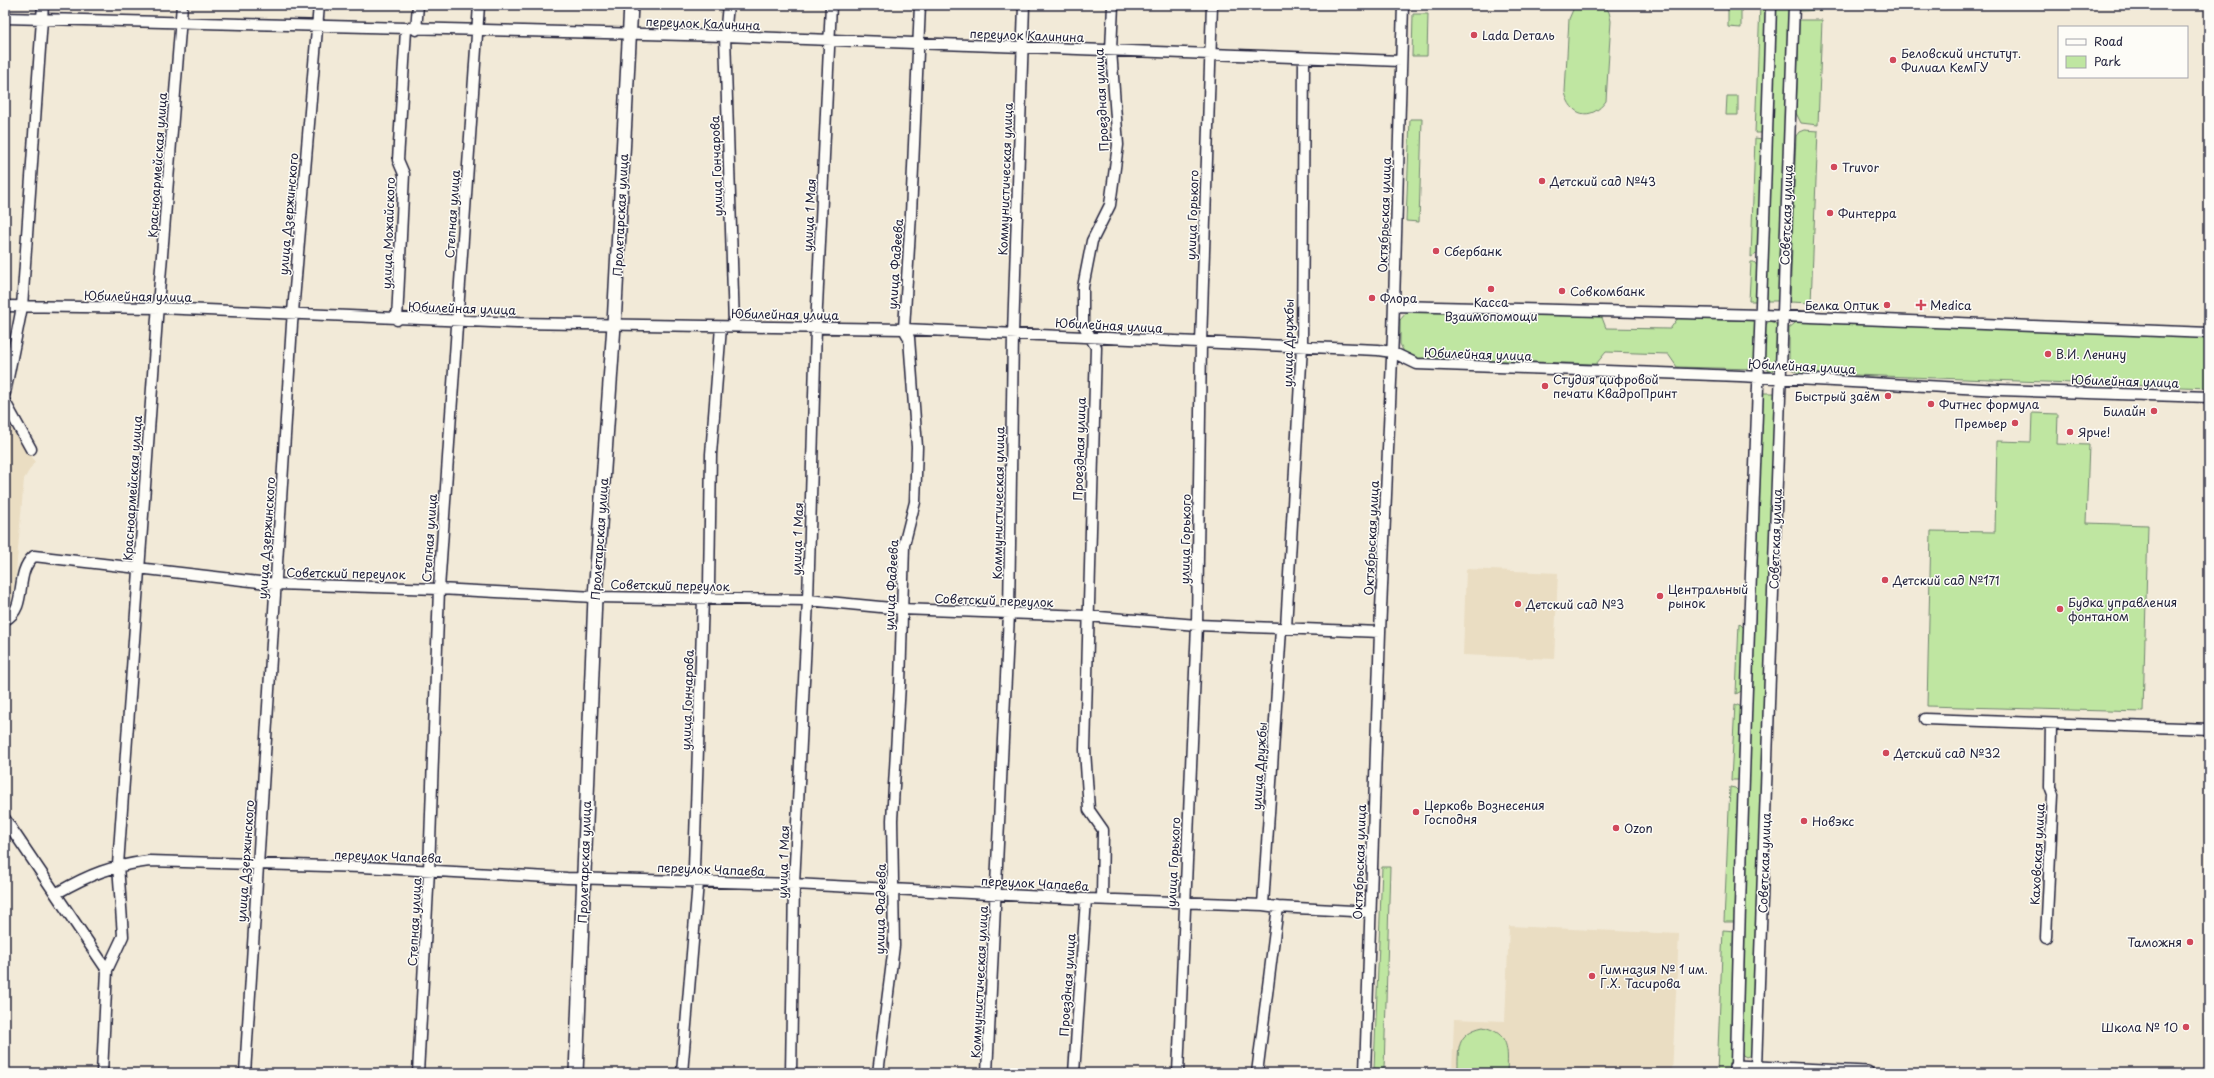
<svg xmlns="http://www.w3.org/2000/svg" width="2214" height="1078" font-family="'Playpen Sans',sans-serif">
<rect width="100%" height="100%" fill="#f2ead8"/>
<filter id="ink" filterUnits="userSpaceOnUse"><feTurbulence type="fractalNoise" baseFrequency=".025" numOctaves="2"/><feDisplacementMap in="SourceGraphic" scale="8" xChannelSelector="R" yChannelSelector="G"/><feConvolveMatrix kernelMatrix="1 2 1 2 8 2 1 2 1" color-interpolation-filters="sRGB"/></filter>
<g filter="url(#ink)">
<path fill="#eaddc2" d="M5 420 35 461 24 479 16 573 9 611 5 614Z
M1466 569 1558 573 1554 659 1463 655Z
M1509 926 1679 934 1672 1073H1452L1454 1019 1505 1021Z"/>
<path fill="#bfe6a1" stroke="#70846e" d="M1575 5H1604L1609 12 1611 21 1606 101C1591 122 1570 116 1565 92L1569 19Z
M1760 5H1768L1763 133H1755Z
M1774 5H1789L1780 301H1766Z
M1800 5H1822V10L1800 11Z
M1728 8H1741V28L1728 27Z
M1413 14H1428L1427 56H1412Z
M1799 20H1822L1818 125 1801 123 1796 113Z
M1727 96H1738V115H1726Z
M1410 119H1422L1419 222 1406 221Z
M1804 130 1818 131 1811 303 1790 302 1796 136 1799 132Z
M1755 138 1762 139V251L1751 257Z
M1751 262H1754L1759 268 1760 301H1749Z
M1413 310 1601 315 1606 328 1670 329 1678 318 1756 321 1755 369 1677 367 1668 354 1606 352 1596 364 1414 358 1404 352 1400 344V320L1406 313Z
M1799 320 2209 335V388L1799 373 1791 369 1789 363V328Z
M1769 321 1775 323 1777 326 1776 367 1772 371H1768L1764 366 1765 326Z
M1763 393H1775L1753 1051 1751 1055 1746 1057 1741 1054 1739 1049Z
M2032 413 2058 414 2057 444 2089 445 2086 523 2148 525 2143 712 1927 706 1931 531 1995 532 1997 441 2031 442Z
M1739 623 1747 631 1745 689 1736 694Z
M1735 704 1744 708 1741 780H1731Z
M1730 787 1735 788 1741 794 1736 922H1724Z
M1382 867H1390L1384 1069 1374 1068Z
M1723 930 1736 931 1731 1073H1717Z
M1483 1027C1510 1033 1508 1050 1507 1073H1458C1458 1049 1456 1033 1483 1027Z"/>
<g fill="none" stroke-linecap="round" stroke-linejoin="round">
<defs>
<path id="minor" d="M728 5 725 36 734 326
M5 18 725 36 1401 61
M416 30 418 5
M5 306 159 308 517 323 904 329 1378 350 1392 352 1417 364 1740 376 2000 390 2209 397
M1394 306 1762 315 2209 333
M397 320 404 174 398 160 406 30
M5 393 22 307 43 5
M5 402 31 449
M5 620C29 607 13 574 34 556L276 584 439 589 595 597 808 600 901 609 1087 616 1197 625 1380 632
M1286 628 1302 346 1304 58
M1925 719 2209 729
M5 819 107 970 102 1073
M57 893C90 874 111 866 149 861L362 867 567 878 794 884 1086 899 1263 905 1278 907 1371 912
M1102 899 1103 830 1089 810 1085 750 1096 347 1083 324V287L1092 241 1110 205 1118 145 1111 50 1113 5
M1263 905 1281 629
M2046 937 2053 795 2050 787 2051 724
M107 970 123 936 118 865 157 318 182 5
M1736 1067C1743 713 1761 359 1771 5
M1756 1067 1794 5
M245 1073 292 324 319 5
M418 1073 429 870 439 589 479 5
M682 1073 698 882 694 868 703 599 709 585 711 454 721 327
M791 1073 794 884 808 600 816 328 831 5
M878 1073 894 946 892 820 900 684 904 545 915 502 917 447 909 338 904 329 911 214 920 5
M987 1073 1009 614 1013 334 1024 5
M1074 1073 1086 899
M1178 1073 1197 625 1201 343 1212 5
M1257 1073 1278 907
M1365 1073 1380 632 1393 335 1403 5"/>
<path id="major" d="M576 1073 595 597 614 325 631 5
M1736 1073V1067L1867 1073"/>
</defs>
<use href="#minor" stroke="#22223b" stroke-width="13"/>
<use href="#major" stroke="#22223b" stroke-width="16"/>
<use href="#minor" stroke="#fdfcf7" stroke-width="10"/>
<use href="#major" stroke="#fdfcf7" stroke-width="13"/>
</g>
</g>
<g fill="#d1495b" stroke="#fdfcf7" stroke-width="1.5">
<circle cx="1474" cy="35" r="4"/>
<circle cx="1893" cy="60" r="4"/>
<circle cx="1834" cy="167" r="4"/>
<circle cx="1542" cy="181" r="4"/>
<circle cx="1830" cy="213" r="4"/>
<circle cx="1436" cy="251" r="4"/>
<circle cx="1491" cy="289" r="4"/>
<circle cx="1562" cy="291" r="4"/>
<circle cx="1372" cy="298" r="4"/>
<circle cx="1887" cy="305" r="4"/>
<path d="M1919 299h4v4h4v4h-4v4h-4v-4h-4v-4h4z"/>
<circle cx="2048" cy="354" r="4"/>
<circle cx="1545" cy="386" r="4"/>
<circle cx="1888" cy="396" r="4"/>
<circle cx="1931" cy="404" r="4"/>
<circle cx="2154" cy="411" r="4"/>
<circle cx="2015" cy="423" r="4"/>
<circle cx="2070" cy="432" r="4"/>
<circle cx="1885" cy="580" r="4"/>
<circle cx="1660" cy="596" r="4"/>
<circle cx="1518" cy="604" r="4"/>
<circle cx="2060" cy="609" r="4"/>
<circle cx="1886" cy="753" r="4"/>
<circle cx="1416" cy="812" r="4"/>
<circle cx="1804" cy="821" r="4"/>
<circle cx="1616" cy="828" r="4"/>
<circle cx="2190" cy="942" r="4"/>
<circle cx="1592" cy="976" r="4"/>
<circle cx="2186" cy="1027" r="4"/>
</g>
<g text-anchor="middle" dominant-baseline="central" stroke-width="3" stroke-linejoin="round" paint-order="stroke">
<g font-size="12" fill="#22223b" stroke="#fdfcf7">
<text transform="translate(703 23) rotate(2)">переулок Калинина</text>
<text transform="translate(1027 35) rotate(2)">переулок Калинина</text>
<text transform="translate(1101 100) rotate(-93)">Проездная улица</text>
<text transform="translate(157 165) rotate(-86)">Красноармейская улица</text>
<text transform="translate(716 166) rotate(-92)">улица Гончарова</text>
<text transform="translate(1005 179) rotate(-88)">Коммунистическая улица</text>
<text transform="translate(288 214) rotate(-85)">улица Дзержинского</text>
<text transform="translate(452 214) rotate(-86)">Степная улица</text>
<text transform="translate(620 215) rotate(-87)">Пролетарская улица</text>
<text transform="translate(809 215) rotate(-87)">улица 1 Мая</text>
<text transform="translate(1192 215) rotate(-88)">улица Горького</text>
<text transform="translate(1384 215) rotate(-88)">Октябрьская улица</text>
<text transform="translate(1786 215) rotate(-88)">Советская улица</text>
<text transform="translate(388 233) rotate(-88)">улица Можайского</text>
<text transform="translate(895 264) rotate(-86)">улица Фадеева</text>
<text transform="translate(138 296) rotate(1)">Юбилейная улица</text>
<text transform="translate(462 308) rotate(2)">Юбилейная улица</text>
<text transform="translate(785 314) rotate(1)">Юбилейная улица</text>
<text transform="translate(1109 325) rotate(3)">Юбилейная улица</text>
<text transform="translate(1288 343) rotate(-89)">улица Дружбы</text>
<text transform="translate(1478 354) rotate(2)">Юбилейная улица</text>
<text transform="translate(1802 366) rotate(3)">Юбилейная улица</text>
<text transform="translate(2125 381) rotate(2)">Юбилейная улица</text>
<text transform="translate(1079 449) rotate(-88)">Проездная улица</text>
<text transform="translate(132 488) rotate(-86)">Красноармейская улица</text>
<text transform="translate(998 503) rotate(-89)">Коммунистическая улица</text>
<text transform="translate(266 538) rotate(-86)">улица Дзержинского</text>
<text transform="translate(429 538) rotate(-86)">Степная улица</text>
<text transform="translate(1371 538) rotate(-87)">Октябрьская улица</text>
<text transform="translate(599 539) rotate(-86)">Пролетарская улица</text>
<text transform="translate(797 539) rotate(-88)">улица 1 Мая</text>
<text transform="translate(1185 539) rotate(-89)">улица Горького</text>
<text transform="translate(1775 539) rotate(-88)">Советская улица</text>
<text transform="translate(346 573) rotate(1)">Советский переулок</text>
<text transform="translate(670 585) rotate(1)">Советский переулок</text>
<text transform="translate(891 585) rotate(-87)">улица Фадеева</text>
<text transform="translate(994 600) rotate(2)">Советский переулок</text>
<text transform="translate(687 700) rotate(-88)">улица Гончарова</text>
<text transform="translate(1259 766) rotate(-86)">улица Дружбы</text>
<text transform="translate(2037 854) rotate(-87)">Каховская улица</text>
<text transform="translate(388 856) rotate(2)">переулок Чапаева</text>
<text transform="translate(245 861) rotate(-86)">улица Дзержинского</text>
<text transform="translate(584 862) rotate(-88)">Пролетарская улица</text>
<text transform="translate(783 862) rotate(-88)">улица 1 Мая</text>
<text transform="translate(1173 862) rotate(-87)">улица Горького</text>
<text transform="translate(1359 862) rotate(-88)">Октябрьская улица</text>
<text transform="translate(1764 863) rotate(-88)">Советская улица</text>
<text transform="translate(711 869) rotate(2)">переулок Чапаева</text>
<text transform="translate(1035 883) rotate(3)">переулок Чапаева</text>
<text transform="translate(880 909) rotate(-89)">улица Фадеева</text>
<text transform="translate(414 922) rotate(-87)">Степная улица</text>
<text transform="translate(979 982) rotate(-87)">Коммунистическая улица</text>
<text transform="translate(1067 985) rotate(-86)">Проездная улица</text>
</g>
<g font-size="12" fill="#22223b" stroke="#fdfcf7" text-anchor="start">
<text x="1482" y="35">Lada Dеталь</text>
<text x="1901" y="53">Беловский институт.<tspan x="1901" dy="14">Филиал КемГУ</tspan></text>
<text x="1842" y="167">Truvor</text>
<text x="1550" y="181">Детский сад №43</text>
<text x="1838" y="213">Финтерра</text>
<text x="1444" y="251">Сбербанк</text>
<text x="1570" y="291">Совкомбанк</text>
<text x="1380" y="298">Флора</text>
<text x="1491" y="302" text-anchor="middle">Касса<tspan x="1491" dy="14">Взаимопомощи</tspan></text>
<text x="1879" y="305" text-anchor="end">Белка Оптик</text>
<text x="1930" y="305">Mеdica</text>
<text x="2056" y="354">В.И. Ленину</text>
<text x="1553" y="379">Студия цифровой<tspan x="1553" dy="14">печати КвадроПринт</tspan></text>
<text x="1880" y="396" text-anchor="end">Быстрый заём</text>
<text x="1939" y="404">Фитнес формула</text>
<text x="2146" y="411" text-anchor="end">Билайн</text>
<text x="2007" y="423" text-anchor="end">Премьер</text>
<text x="2078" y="432">Ярче!</text>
<text x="1893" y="580">Детский сад №171</text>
<text x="1668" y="589">Центральный<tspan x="1668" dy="14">рынок</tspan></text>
<text x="2068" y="602">Будка управления<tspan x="2068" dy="14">фонтаном</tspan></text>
<text x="1526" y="604">Детский сад №3</text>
<text x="1894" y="753">Детский сад №32</text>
<text x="1424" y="805">Церковь Вознесения<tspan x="1424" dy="14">Господня</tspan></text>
<text x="1812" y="821">Новэкс</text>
<text x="1624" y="828">Ozon</text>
<text x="2182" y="942" text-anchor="end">Таможня</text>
<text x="1600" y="969">Гимназия № 1 им.<tspan x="1600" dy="14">Г.Х. Тасирова</tspan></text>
<text x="2178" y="1027" text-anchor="end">Школа № 10</text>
</g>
</g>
<rect width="2214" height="1078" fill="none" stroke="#fdfcf7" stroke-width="20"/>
<rect x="10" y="10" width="2194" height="1058" fill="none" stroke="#22223b" stroke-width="1.5" filter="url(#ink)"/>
<rect x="2058" y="26" width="130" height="52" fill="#fdfcf7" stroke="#a5a5ac"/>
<rect x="2066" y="39" width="20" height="6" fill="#fdfcf7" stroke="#a5a5ac"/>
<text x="2094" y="46" font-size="12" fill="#22223b">Road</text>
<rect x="2066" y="56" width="20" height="12" fill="#bfe6a1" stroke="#a5a5ac"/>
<text x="2094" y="66" font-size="12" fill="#22223b">Park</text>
</svg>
